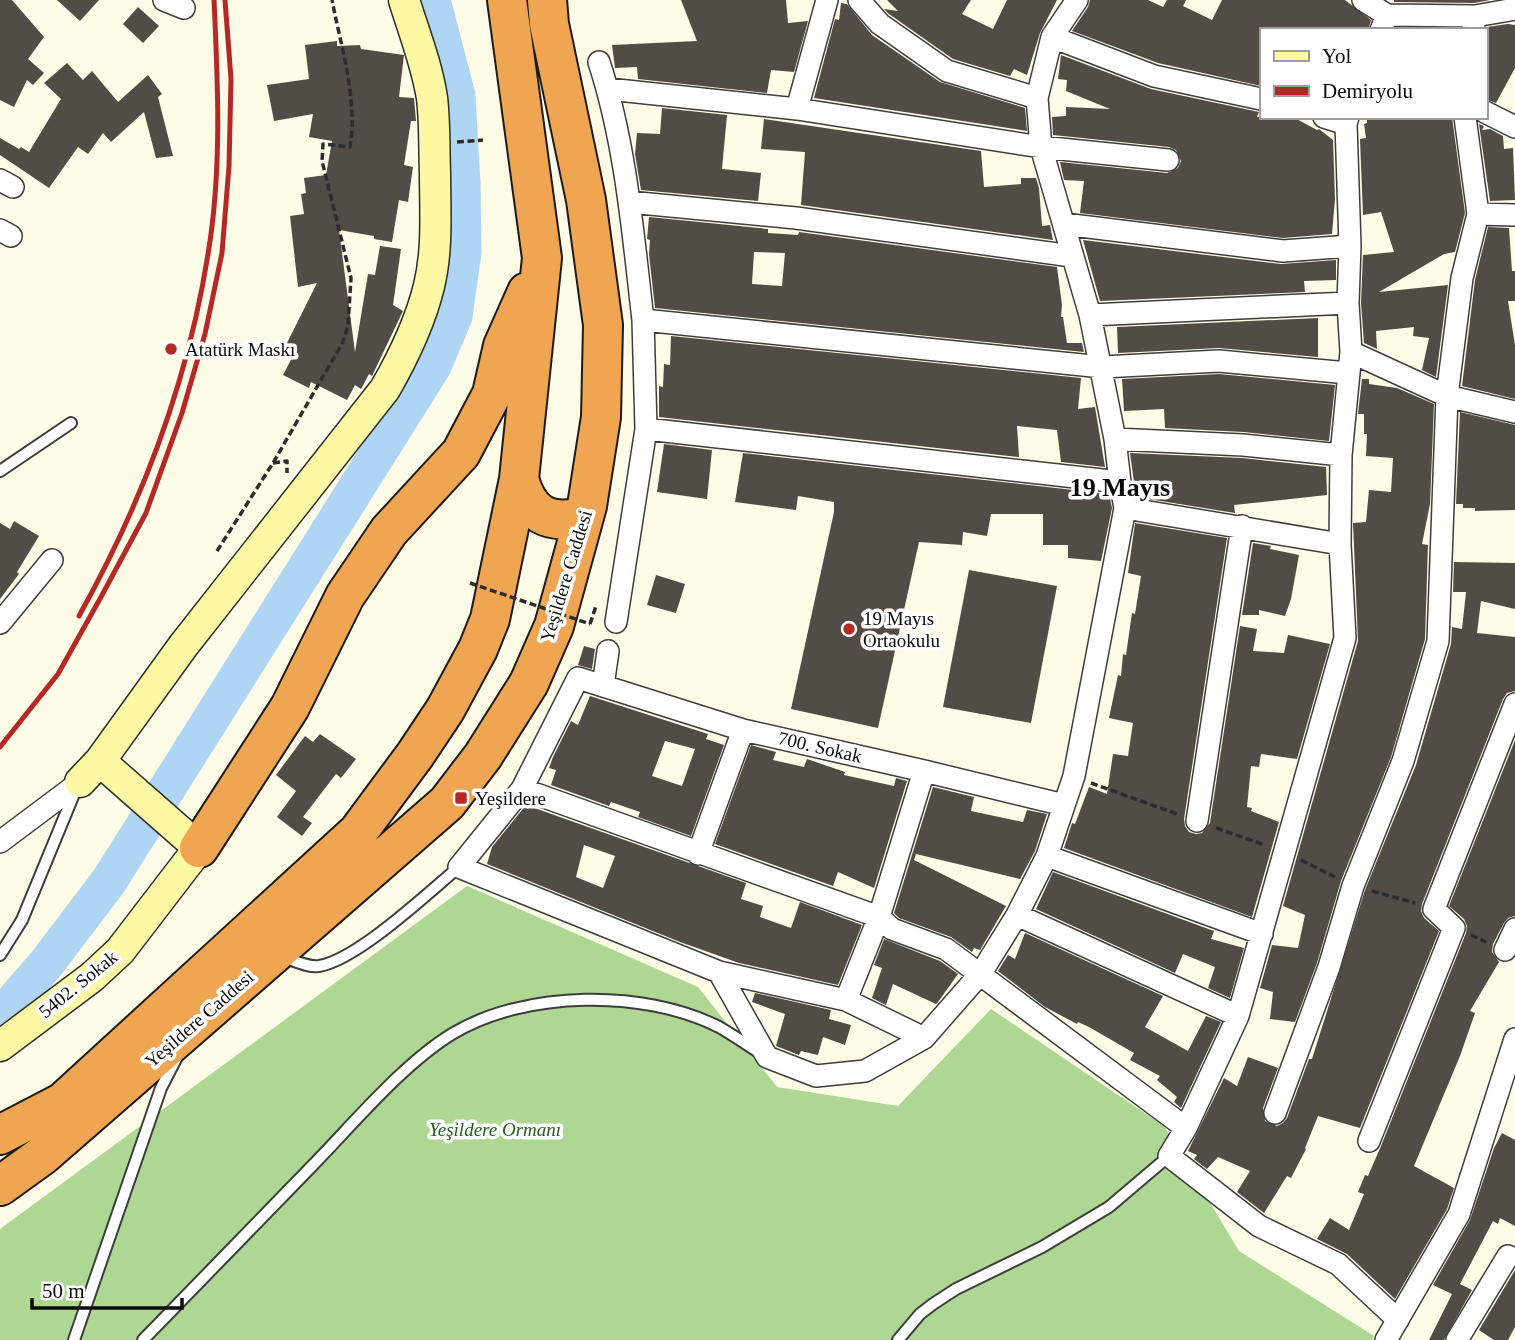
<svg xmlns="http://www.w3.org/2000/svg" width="1515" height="1340" font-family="Georgia,serif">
<rect width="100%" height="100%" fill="#fefbe7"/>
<path fill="#add793" d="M467 886 698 987 777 1087 898 1106 991 1009 1164 1126 1239 1251 1374 1336 1372 1340H0V1229Z"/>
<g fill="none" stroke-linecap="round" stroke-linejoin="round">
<path stroke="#aed5f4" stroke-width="37" d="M0 1017 46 964 109 881 433 366 454 316 463 252 462 184 457 96 432 0"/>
</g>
<path fill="#524c47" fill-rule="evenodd" d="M0 0H12L44 37 28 59 44 73 33 85 27 80 14 107 0 100Z
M57 0H99L80 21Z
M681 0H786L788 23 808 21 794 72 771 70 767 93 638 79 637 67 615 68 612 45 697 41Z
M887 0H971L962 14 993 29 1007 0H1057L1040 33 1027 75 1014 69 1010 76 953 59 889 14 884 9 898 11Z
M1090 0H1148L1163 7 1167 0H1186L1183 6 1212 20 1222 0H1345L1371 20 1368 30H1261V86L1158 63 1072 31 1088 7Z
M1394 0H1490L1474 3 1394 2Z
M841 3 847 4 872 35 940 82 1025 108 1027 131 814 98 835 19 839 20Z
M138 7 159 26 143 43 123 24Z
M1508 24 1515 25V68L1496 103 1485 99V34L1487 27Z
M337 41V46L360 45 361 49 404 55 399 97 414 98 416 121H411L404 165 413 167 408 202 399 200 392 242 374 239V236L339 230 355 352 368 274 375 275 380 246 401 249 393 305 403 311 372 376 369 374 361 389 355 385 347 400 311 382 309 388 283 375 296 350 286 345 317 283 298 287 290 216 304 214 301 194 306 193 304 178 326 175 332 141 309 137 313 114 274 121 267 85 309 79 305 45Z
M1061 55 1151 89 1259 112 1257 117H1293L1317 130 1319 129 1333 140 1335 199 1332 234 1283 238 1080 213 1084 181 1064 180 1060 162 1167 173 1178 168 1181 161 1176 150 1169 147 1053 135 1052 117 1066 116V107L1110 109 1066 91 1067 80 1058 79Z
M67 63 83 80 92 71 118 102 148 75 162 94 158 97 173 156 156 158 144 112 111 142 103 133 88 154 78 147 49 188 0 155V138L19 149 21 147 29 152 61 99 44 83Z
M662 108 727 115 722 169 761 173 758 201 641 190 635 154 637 133 660 134Z
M1367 117H1452L1465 213 1455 252 1444 254 1379 292 1448 285 1436 377 1422 370 1429 338 1413 336 1414 327 1376 331 1377 349 1364 343 1361 303 1363 255 1394 252 1381 212 1363 215 1360 139 1366 138 1364 124 1367 123Z
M764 119 981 151 984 187 1021 184V178H1036L1039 188 1042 226 1050 225 1053 240 801 205 805 152 761 149Z
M1479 124 1484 126 1482 130 1490 129 1503 136 1504 149 1513 148 1515 200 1490 201Z
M649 217 768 229V233L798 235 799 232 1057 267 1062 305 1061 317H1063L1067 343H1082L1084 352 655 308 649 254 650 240 647 239ZM754 252 785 253 782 286 752 284Z
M1488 227 1509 228 1512 271H1515V301H1508L1515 345V399L1462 386 1475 280Z
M1083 240 1281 264 1336 260V280L1304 281 1305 292 1100 301Z
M1318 318V357L1219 348 1118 353 1117 327Z
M671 336 1081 378 1078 409 1095 407 1105 467 1061 462 1057 430 1017 426 1019 457 659 417V386L663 387 664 364 670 365Z
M1219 374 1335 385 1329 441 1244 432 1165 428 1164 409 1124 411 1122 379Z
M1362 379H1369V384L1397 388 1434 404 1430 504 1422 544 1428 545 1425 639 1391 757 1341 881 1317 963 1295 1022 1270 1019 1273 992 1260 988 1272 945 1298 948 1305 915 1283 906 1358 641 1353 523 1366 522 1369 490 1391 492 1393 458 1366 456 1367 434H1364V414H1358Z
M1460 412 1515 425V510L1475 511V508H1463V504H1456Z
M664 444 712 450 707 499 657 492Z
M743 453 1109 494 1112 508 1101 561 1068 558V545H1043V514H991L987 536 963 532 962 545 919 542 878 728 791 709 834 512V502L798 496 796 510 735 502Z
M1130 453 1242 458 1326 467 1327 495 1234 505 1235 513 1136 497Z
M14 521 39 536 17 572 19 574 0 599V523L10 529Z
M1135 523 1227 538 1184 819 1185 826 1189 832 1196 834 1202 833 1210 823 1240 626 1257 629 1253 651 1284 653 1288 635 1330 644 1297 759 1261 754 1259 767 1251 766 1247 807 1252 808 1251 811 1279 822 1252 917 1064 848 1072 823 1075 824 1089 787 1107 794 1113 754 1128 756 1133 723 1109 718 1118 675 1121 676 1123 654 1126 655 1132 613 1135 614 1141 576 1128 573Z
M1253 543 1271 546 1270 549 1299 555 1291 599 1285 616 1259 610V615H1242Z
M1454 562 1515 563V609L1481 601 1477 633 1515 637V691L1507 693 1503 699 1422 904 1421 911 1424 918 1439 931 1360 1128 1318 1116 1305 1148 1306 1149 1291 1178 1287 1176 1264 1213 1237 1192 1250 1171 1218 1157 1207 1169 1194 1159 1197 1155 1188 1151 1224 1078 1237 1086 1248 1057 1278 1068 1263 1108 1265 1121 1277 1126 1283 1123 1287 1118 1309 1059H1312L1365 890 1416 765 1451 644 1452 627 1462 629 1466 592H1453Z
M969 570 1057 586 1031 723 943 707Z
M656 575 685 584 676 613 647 605Z
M584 646 595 649 592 669 578 665Z
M590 696 708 734 706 739 724 745 691 836 638 817 640 812 611 802 609 806 551 785 556 770 549 768 553 757 571 721 578 725ZM665 741 695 749 682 786 652 776Z
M320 734 356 759 341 778 336 774 303 817 312 823 302 836 277 817 296 791 276 775 305 736 313 742Z
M1515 740V916L1508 918 1504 923 1493 944 1492 952 1499 962 1470 1011 1475 1013 1460 1056 1414 1166 1454 1188 1447 1209 1395 1299 1347 1254 1317 1239 1330 1218 1349 1230 1364 1194 1358 1192 1365 1175 1368 1176 1381 1146 1466 933 1467 926 1464 919 1449 906Z
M751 745 776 752 773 760 804 767 807 759 845 772 844 775 894 786 896 778 907 781 874 888 838 872 833 886 715 844Z
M933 787 974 797 971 811 1023 822 1027 810 1047 814 1035 851 1020 879 916 854 914 860 1006 906 980 950 974 948 972 952 951 937 899 918 894 913Z
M526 805 746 883 741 899 763 906 760 917 791 928 800 902 862 925 838 985 739 963 680 942 487 864 492 847ZM584 845 615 856 603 888 576 877Z
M1053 872 1214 931 1211 939 1244 948 1230 998 1208 988 1215 967 1183 954 1175 973 1036 909Z
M1025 933 1163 996 1145 1027 1188 1051 1206 1016 1221 1022 1181 1108 1174 1102 1177 1097 1157 1080 1160 1076 1130 1060 1134 1053 1089 1027 1078 1022 1077 1024 1045 1007 998 971 1008 955 1015 959Z
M884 939 940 961 958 974 938 1002 936 1004 893 984 886 1005 872 998 882 968 874 965Z
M755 993 831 1010 829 1019 851 1025 845 1045 823 1037 818 1055 801 1051 799 1055 776 1046 785 1014 752 1002Z
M1502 1133 1515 1140V1226L1500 1218 1498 1224 1493 1221 1460 1284 1472 1290 1444 1340H1429L1452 1294 1433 1285 1470 1220 1494 1148Z
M1515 1270V1327L1508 1340H1494L1479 1330Z"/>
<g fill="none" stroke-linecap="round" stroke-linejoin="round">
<defs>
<path id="lane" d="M0 471 71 423
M0 955 22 920 76 789
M283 957C293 960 309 968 319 966 357 960 428 893 459 867
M74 1340 161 1088 177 1057
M143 1340C200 1282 256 1223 313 1165 354 1123 403 1064 452 1034 525 990 644 989 719 1027 733 1035 746 1044 760 1053
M898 1340 920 1314 933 1304 956 1289 1042 1247 1109 1207 1169 1156"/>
<path id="street" d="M164 0 184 8
M827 0 797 109 1041 147 1168 160
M859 0 880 24 947 71 1037 98 1052 37
M1077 0 1052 37 1154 76 1261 99
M1363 0 1387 15 1381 30
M1387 15 1475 16
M1473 30 1475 16 1515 9
M599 62C626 145 633 234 643 320
M608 89 797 109
M1037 98 1041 147 1090 315 1115 439 1120 482
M1485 112 1515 127
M1324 117 1346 124
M1348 117 1346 124 1350 246 1348 303 1351 352 1447 396 1515 412
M0 180 13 187
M629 202 796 218 1072 256
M1478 214 1515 215
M1064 224 1283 251 1350 246
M0 230 11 236
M1090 315 1348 303
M1351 352 1341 455 1340 544 1345 638 1238 1016 1186 1128 1169 1156 1259 1226 1338 1264 1398 1320
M646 429 643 320 1102 367 1219 361 1348 373
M1115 439 1243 445 1341 455
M1125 508 1340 544
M616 622 646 429 1120 482 1125 508 1074 776 1047 856 1017 915 981 973 924 1038 865 1071 816 1076 767 1057 719 972 459 867 522 789 578 678 743 730 924 771 1064 805
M0 623 52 560
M603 686 608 651
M522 789 879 917 892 929 946 949 1186 1128
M1197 821 1242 526
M0 842 80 782
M698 854 743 730
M1047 856 1262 934
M1017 915 1238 1016
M1505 950 1515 929
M719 972 846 1000 924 1038
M846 1000 879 917 924 771
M1275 1113 1329 967 1353 886 1403 761 1438 641 1447 396 1462 278 1478 214 1465 117
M1369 1141 1454 928 1434 909 1515 704
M1386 1340 1459 1214 1515 1039
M1457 1340 1508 1256"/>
<path id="secondary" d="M80 782 100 761 183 646 385 389C404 356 420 323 429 286 438 249 435 210 435 173 434 148 435 123 432 98 427 65 414 32 404 0
M0 1046 92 977 120 951 199 848 100 761"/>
<path id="highway" d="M519 479C529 514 547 525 583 517
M199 848 290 707 345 596 389 531 461 453 492 394 503 346 527 292
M0 1135 63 1102 358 832 415 755 445 710 478 649 490 619 519 479 542 258 507 0
M0 1186 43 1155 447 803 483 756 529 683 554 626 587 506 601 417 603 325 586 200 549 24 547 0"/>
</defs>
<use href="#lane" stroke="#3d3d3d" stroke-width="14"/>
<use href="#street" stroke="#3d3d3d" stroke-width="24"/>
<use href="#secondary" stroke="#2c2c2c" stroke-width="33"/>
<use href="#highway" stroke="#1b1b1b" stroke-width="42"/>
<path stroke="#2c2c2c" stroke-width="3.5" stroke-dasharray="7 3.5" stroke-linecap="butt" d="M457 142 483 140
M273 463 287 461V473
M217 551 273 463 343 342 348 325 351 278 322 161 323 144 350 147C358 99 341 47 332 0
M590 624 596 606
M1091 783 1180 815
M1216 828 1265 845
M1301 860 1335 877
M1372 891 1415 903
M1471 935 1486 942"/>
<use href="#lane" stroke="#fff" stroke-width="10"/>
<use href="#street" stroke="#fff" stroke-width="21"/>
<use href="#secondary" stroke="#fdf8a4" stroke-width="30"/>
<use href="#highway" stroke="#f0a553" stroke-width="38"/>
<path stroke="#b42927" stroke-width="5" d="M79 616C142 503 188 381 208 254 222 171 218 84 214 0
M0 747 58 674 101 597 146 513 182 413 205 334 222 253 229 166 231 79 225 0"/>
<path stroke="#2c2c2c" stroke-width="3.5" stroke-dasharray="7 3.5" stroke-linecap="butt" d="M470 583 590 624"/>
</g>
<g fill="#b42927" stroke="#fff" stroke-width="2.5">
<circle cx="171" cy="349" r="7"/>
<circle cx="849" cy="629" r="7"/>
<rect x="454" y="791" width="14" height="14" rx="3.5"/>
</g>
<g text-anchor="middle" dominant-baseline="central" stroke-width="7" stroke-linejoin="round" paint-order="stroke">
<g font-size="19" fill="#0a0a0a" stroke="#fff" text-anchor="start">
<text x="185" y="349">Atatürk Maskı</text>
<text x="863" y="618">19 Mayıs<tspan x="863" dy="22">Ortaokulu</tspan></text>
<text x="475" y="798">Yeşildere</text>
</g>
<g font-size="19" fill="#0a0a0a" stroke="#fff">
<text transform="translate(566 576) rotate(-73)">Yeşildere Caddesi</text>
<text transform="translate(820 747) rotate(13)">700. Sokak</text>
<text transform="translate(78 984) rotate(-39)">5402. Sokak</text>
<text transform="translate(199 1019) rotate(-41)">Yeşildere Caddesi</text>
</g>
<g font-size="19" font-style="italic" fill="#275e1d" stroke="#fff">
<text x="495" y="1129">Yeşildere Ormanı</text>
</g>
<g font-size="26" font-weight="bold" fill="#0a0a0a" stroke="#fff">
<text x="1120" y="487">19 Mayıs</text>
</g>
</g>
<rect x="1260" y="28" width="228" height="91" fill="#ffffff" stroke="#9d9d9d" stroke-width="2"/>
<rect x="1274" y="51" width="35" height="10" fill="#fdf8a4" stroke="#9d9d9d" stroke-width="2"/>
<text x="1322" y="63" font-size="21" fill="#0a0a0a">Yol</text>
<rect x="1274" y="86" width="35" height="10" fill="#b42927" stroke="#9d9d9d" stroke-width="2"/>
<text x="1322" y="98" font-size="21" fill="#0a0a0a">Demiryolu</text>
<path d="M32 1298v10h150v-10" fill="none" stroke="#0a0a0a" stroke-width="3.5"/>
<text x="42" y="1298" font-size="21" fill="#0a0a0a" stroke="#ffffff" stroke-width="5" paint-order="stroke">50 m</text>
</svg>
